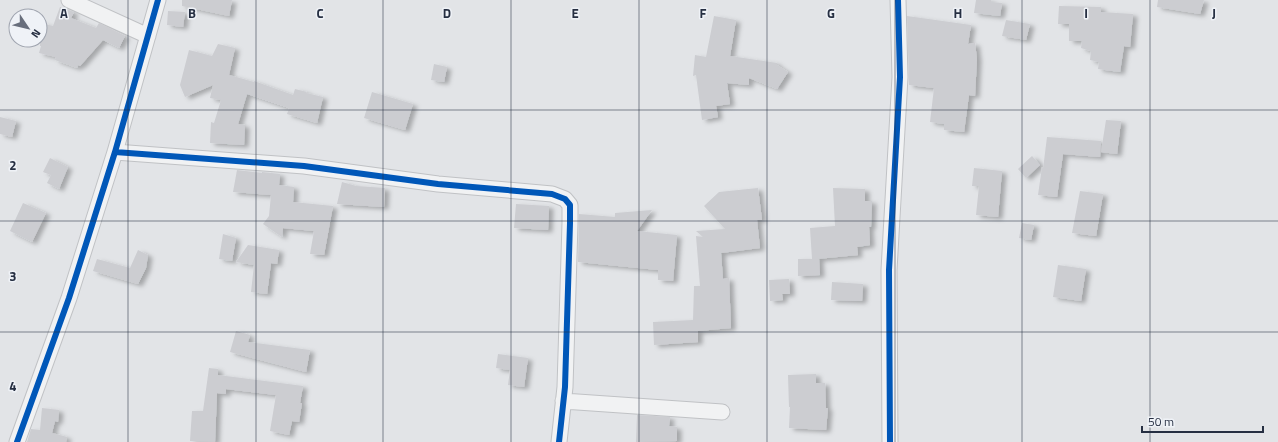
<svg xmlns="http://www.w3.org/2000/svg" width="1278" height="442" font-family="'Titillium Web',sans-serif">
<defs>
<filter id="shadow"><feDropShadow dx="4.5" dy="2.5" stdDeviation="2" flood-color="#0004"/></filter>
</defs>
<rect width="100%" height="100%" fill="#e2e4e7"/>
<path fill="#cccdd1" filter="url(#shadow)" d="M182 0H232L229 16 182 6Z
M976 0H991V2L1002 3 1000 16 974 13Z
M1158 0H1204L1200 14 1157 7Z
M1059 6 1101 7V12L1133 14 1130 47 1124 46 1120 72 1098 69 1099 62 1090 60 1091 51 1081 48 1082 41H1069V24H1058Z
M60 7 74 12 71 18 96 28 99 23 125 36 119 48 103 40 80 66 78 65 77 68 55 60 56 57 39 53 41 46H40V23L53 26Z
M168 11 185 12 183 27 167 25Z
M714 16 736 20 730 56 777 63V65L788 72 777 89 749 78V85L727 83 730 104 716 106 718 117 702 120 696 75 693 76 695 55 706 57Z
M907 16 971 25 968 44 975 43 977 59 975 96 969 95 964 132 944 130V124L930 122 934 88 909 85Z
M1006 20 1030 24 1026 40 1002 36Z
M218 44 235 48 229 75 254 82V81L293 95 295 89 307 92 306 93 323 97 317 123 287 114 289 108 247 94 238 124 245 125 244 145 210 143 211 122 214 123 221 100 210 98 213 85 185 97 180 85 189 50 212 56Z
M434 64 447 67 444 82 431 80Z
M372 92 413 104 405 130 364 118Z
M0 117 16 121 12 137 0 134Z
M1106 120 1121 121 1117 154 1101 152Z
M1047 137 1101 141 1100 157 1063 154 1057 197 1038 195 1042 167 1043 169Z
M1032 156 1040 165 1026 178 1018 169Z
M50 158 68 167 59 189 47 183 51 175 43 172Z
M974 168 1002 171 998 217 976 215 979 186H972Z
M237 170 262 173V172L280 174 279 185 294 187 293 202 333 206 324 255 310 254 314 231 283 228 282 237 263 224 269 216 271 195 233 192Z
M342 182 356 186 385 188 384 207 337 204Z
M758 188 762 220H757L760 248 721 253 723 279 729 278 731 328 698 331V342L654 345 653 322 693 320 694 286H700L696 236 703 237 696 231 725 229 704 206 719 192Z
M833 188 865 189V201H872L871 227H869L870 245 857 247 858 255 817 259H819L820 275 798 276V259H812L810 228 835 226Z
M1080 191 1103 194 1096 236 1072 233Z
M23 203 46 213 32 242 10 231Z
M516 204 549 206 548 230 514 228Z
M652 210 637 231 677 235 673 281 658 280V270L578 262 579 214 615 217V213Z
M1022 223 1034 225 1031 240 1019 238Z
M223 234 236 238 232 261 219 259Z
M248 245 279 250 277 264 271 263 267 294 251 292 254 265 236 262Z
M138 250 148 255 146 268 138 284 93 271 97 259 130 268Z
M1058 265 1086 269 1081 301 1053 297Z
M789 279 790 294H782L783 300 770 301 769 280Z
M832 282 863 284 862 301 831 300Z
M236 331 250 335 248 342 310 350 306 372 230 352Z
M498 354 528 358 524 387 508 385 510 370 496 368Z
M209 368 218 369V375L303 386 300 403H302L299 422 292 421 289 435 270 431 276 395 226 389V394L217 393 215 442 190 441 192 411H203Z
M816 374V383H825L826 408H828L826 430 789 428 790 407H789L788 375Z
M42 408 59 410 58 422 55 421 52 433 67 437 66 442H27L31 429 40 430Z
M637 415 670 417 669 426 677 427V441L636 442Z"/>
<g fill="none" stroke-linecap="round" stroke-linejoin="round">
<defs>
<path id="street" d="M69 0 148 36
M115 152 304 166 438 184 552 194 565 199 570 205V223L565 387 559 442
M563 401 722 412
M17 442 69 298 115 152 158 0
M890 442 889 270 900 77 898 0"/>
</defs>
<use href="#street" stroke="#c0c2c5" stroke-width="17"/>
<use href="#street" stroke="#f1f2f3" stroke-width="15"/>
<defs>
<path id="cycleway" d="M115 152 304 166 438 184 552 194 565 199 570 205V223L565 387 559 442
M17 442 69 298 115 152 158 0
M890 442 889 270 900 77 898 0"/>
</defs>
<use href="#cycleway" stroke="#eff2f7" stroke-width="8"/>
<use href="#cycleway" stroke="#0057b8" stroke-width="6"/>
</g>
<path fill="none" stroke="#262f42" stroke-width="1" stroke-opacity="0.55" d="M128 0V442M256 0V442M383 0V442M511 0V442M639 0V442M767 0V442M895 0V442M1022 0V442M1150 0V442M0 110H1278M0 221H1278M0 332H1278"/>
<g font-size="13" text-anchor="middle" font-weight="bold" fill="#262f42" stroke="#eff2f7" stroke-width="3" stroke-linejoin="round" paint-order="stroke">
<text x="64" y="18">A</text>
<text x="192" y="18">B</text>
<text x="320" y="18">C</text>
<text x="447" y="18">D</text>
<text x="575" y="18">E</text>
<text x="703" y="18">F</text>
<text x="831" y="18">G</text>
<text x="958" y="18">H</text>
<text x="1086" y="18">I</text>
<text x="1214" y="18">J</text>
<text x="13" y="170">2</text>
<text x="13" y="281">3</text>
<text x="13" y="391">4</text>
</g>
<g transform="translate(28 28) rotate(125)"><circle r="19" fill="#eff2f7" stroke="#9fa4af"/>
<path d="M0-3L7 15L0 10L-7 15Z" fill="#686e7c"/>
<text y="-6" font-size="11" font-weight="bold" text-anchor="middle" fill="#262f42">N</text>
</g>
<path d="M1142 426v6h121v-6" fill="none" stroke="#262f42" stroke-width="2"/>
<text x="1148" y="426" font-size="12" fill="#262f42" stroke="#eff2f7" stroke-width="3" paint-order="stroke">50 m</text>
</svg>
